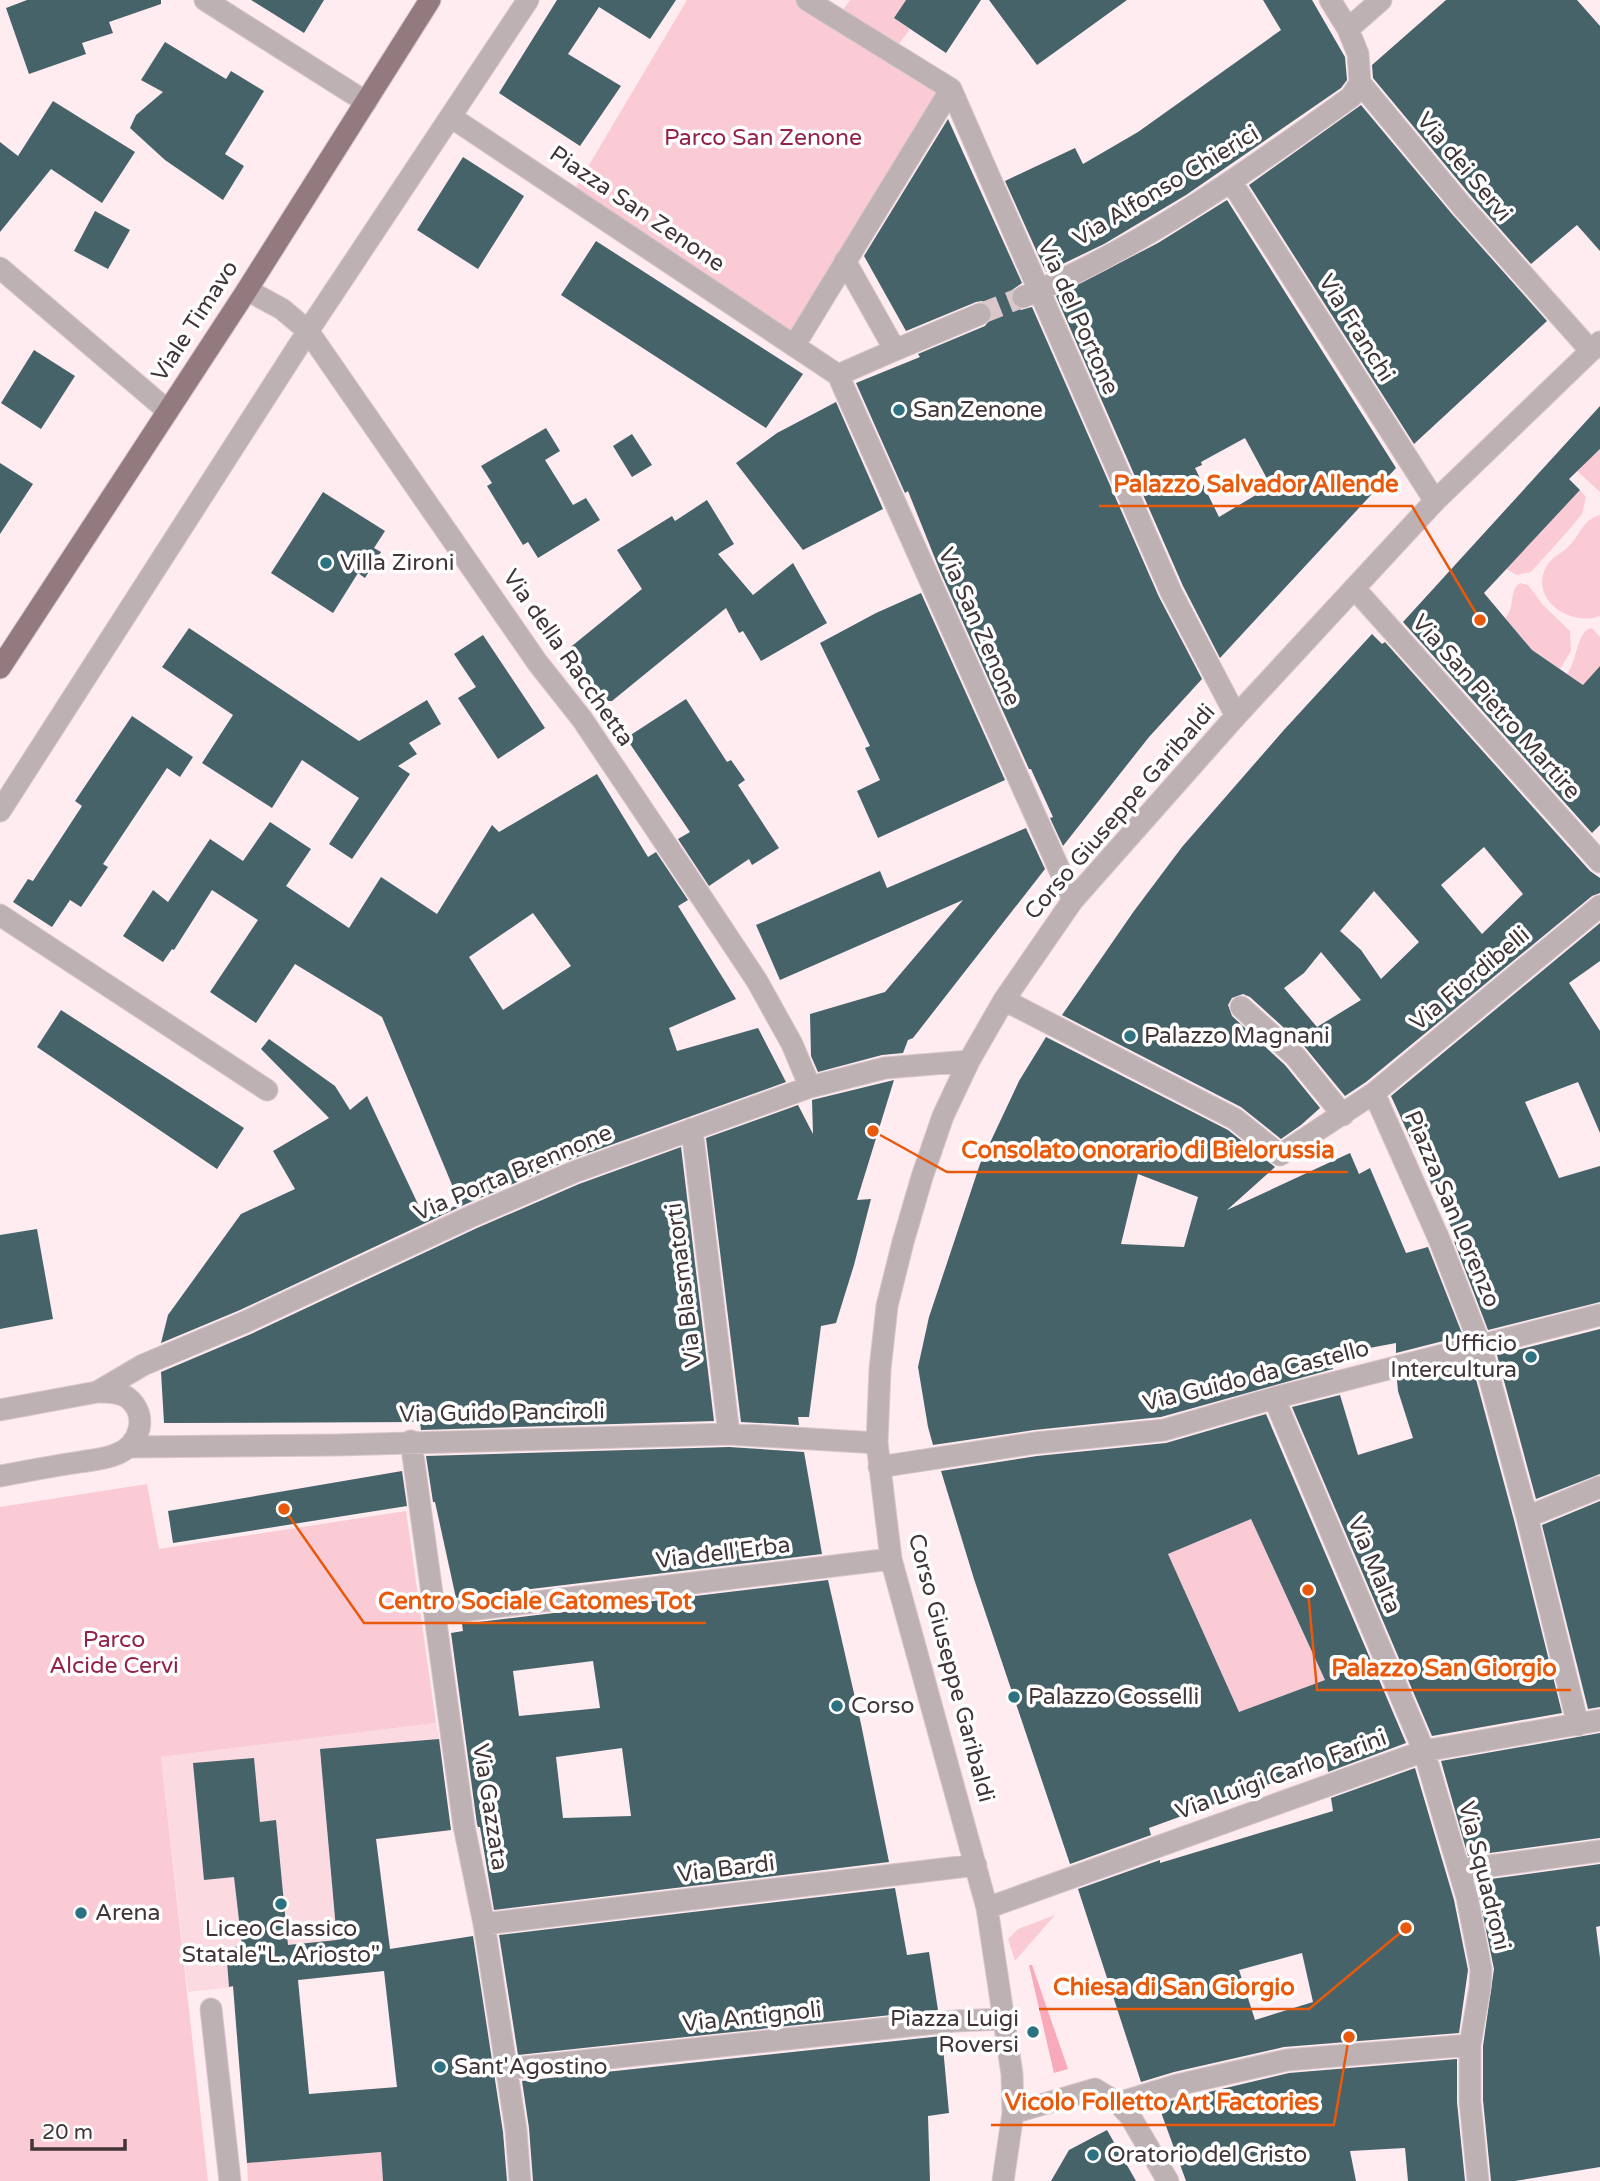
<svg xmlns="http://www.w3.org/2000/svg" width="1600" height="2181" font-family="'Varela Round',sans-serif">
<rect width="100%" height="100%" fill="#ffecf0"/>
<path fill="#fbdbe1" d="M436 1723 440 1739 448 1831 376 1839 393 1970 188 1992 161 1757Z"/>
<path fill="#fbcbd5" d="M687 0H807L951 89 794 346 570 197Z
M850 0H906L894 18 910 29 896 48 842 11Z
M1600 449V492L1577 471Z
M1580 490 1586 497 1582 514 1567 532 1531 572 1517 575 1506 569Z
M1600 515V616C1571 627 1529 600 1546 567 1551 557 1563 553 1570 545 1581 533 1583 520 1600 515Z
M1520 583 1528 585 1543 605 1570 631 1571 651 1560 669 1532 650 1505 618C1516 608 1508 591 1520 583Z
M1592 628 1600 637V666L1583 685 1567 674C1577 660 1576 638 1588 629Z
M147 1484 159 1549 406 1511 436 1723 161 1757 208 2181H0V1507Z
M1251 1519 1325 1680 1239 1712 1168 1554Z
M1055 1915 1015 1961 1008 1939 1018 1929Z
M381 2152 383 2181H248L247 2163Z"/>
<path fill="#f8a9ba" d="M1029 1965H1032L1068 2069 1054 2073Z"/>
<path fill="#466369" fill-rule="evenodd" d="M27 0H161V4L109 22 113 33 82 43 86 54 29 74 6 8Z
M251 0H324L304 33Z
M557 0H676L650 39 599 7 568 54 621 86 580 146 499 93Z
M906 0H981L946 53 894 18Z
M989 0H1127L1037 65Z
M1263 0H1312L1345 57 1347 80 1341 88 1186 195 1104 244 1046 272 1005 181 1075 148 1083 164 1138 132 1281 30Z
M1446 0H1577L1600 26V251L1577 225 1531 264 1472 197 1373 78 1372 65Z
M165 42 226 79 231 71 264 91 225 154 244 166 223 200 165 160 130 128 136 115 163 92 141 80Z
M53 101 135 152 102 203 51 169 0 232V142L18 156Z
M1361 105 1452 214 1547 321 1414 444 1249 185Z
M948 119 1022 283 1012 290 1011 302 1021 310 1032 307 1159 597 1202 679 1149 737 1063 846 1050 818 1053 817 1031 769H1029L940 571 908 491 905 493 856 383 920 357 918 354 985 326 993 316 988 304 982 301 976 302 906 331 864 256Z
M463 157 524 196 478 269 417 230Z
M1227 200 1396 468 1220 658 1183 586 1056 296 1158 243ZM1245 438 1271 486 1219 517 1195 468 1202 465 1201 462Z
M95 211 130 230 108 269 74 251Z
M596 241 803 374 766 428 561 295Z
M34 350 75 376 41 429 1 403Z
M836 402 883 509 803 550 736 463 777 433Z
M1600 406V449L1569 479 1580 490 1484 593 1532 650 1583 685 1600 666V825L1592 833 1403 622Z
M546 428 560 451 545 460 573 505 586 498 600 520 538 558 528 542 523 545 487 486 492 483 481 466Z
M632 434 652 465 632 477 613 446Z
M0 463 33 484 0 534Z
M323 492 385 531 374 548 381 552 365 578 358 573 333 613 271 573Z
M707 500 734 544 718 554 753 595 793 563 827 623 761 661 743 631 739 633 726 608 612 701H601L567 650 642 589 617 550 672 516 675 521Z
M921 593 1005 780 878 838 857 791 880 780 865 748 870 746 820 643 876 613Z
M189 628 359 741 427 700 441 724 409 743 417 754 398 766 410 774 352 859 329 844 359 798 302 760 272 808 202 763 233 715 162 667Z
M1372 634 1382 644 1385 642 1590 871 1600 878V893L1592 896 1366 1082 1345 1096 1304 1046 1250 997 1243 994 1232 998 1228 1005 1232 1016 1285 1065 1320 1108 1301 1125 1281 1139 1241 1107 1062 1015 1134 911 1182 847 1283 731ZM1484 847 1523 894 1482 934 1441 885ZM1374 891 1419 942 1381 979 1361 950 1340 931ZM1321 952 1361 1000 1317 1027 1284 988 1304 973Z
M483 635 545 728 498 759 458 698 476 687 454 654Z
M686 699 727 762 731 760 745 780 738 785 779 848 752 865 749 859 709 886 678 839 690 832 626 738Z
M132 716 193 757 180 777 167 768 103 864 108 867 81 907 70 900 52 927 13 902 28 879 33 881 82 806 75 801Z
M597 774 648 857 656 852 688 900 678 906 736 999 669 1028 677 1051 758 1028 786 1082 569 1160 466 1204 240 1310 161 1343 168 1315 241 1214 295 1189 273 1151 329 1118 261 1049 269 1039 335 1086 350 1110 367 1096 425 1219 460 1204 382 1017 295 964 256 1023 210 992 258 920 212 890 174 950 172 949 163 962 123 936 153 890 168 902 210 839 243 861 270 822 311 849 286 886 349 928 381 877 437 914 492 825 499 832ZM533 913 571 966 503 1010 469 957Z
M1026 828 1045 869 913 1038 908 1040 903 1053 882 1055 818 1072 811 1056 810 1014 885 992 963 900 780 980 756 925 880 871 887 888Z
M1600 923V961L1569 983 1600 1031V1133L1578 1082 1525 1102 1559 1178 1600 1166V1302L1488 1330 1454 1241 1457 1240 1391 1096Z
M61 1010 244 1128 217 1169 37 1047Z
M1046 1037 1228 1130 1275 1167 1227 1210 1350 1153 1359 1174 1370 1168 1406 1253 1428 1247 1463 1336 1396 1353V1343L1364 1349 1331 1362 1333 1369 1161 1417 1034 1430 933 1445 928 1427 918 1367 929 1317 980 1164 1019 1081ZM1138 1174 1198 1197 1184 1247 1121 1244Z
M894 1080 857 1200 871 1199 854 1265 836 1323 821 1326 809 1417H798L799 1425 741 1422 706 1138 798 1105 813 1134 812 1100Z
M681 1147 714 1421 421 1430 420 1422 164 1423 161 1372 251 1334 477 1228 579 1184Z
M37 1229 53 1319 0 1329V1235Z
M1600 1329V1474L1536 1499 1497 1355Z
M1471 1361 1514 1520 1562 1713 1432 1736 1292 1407 1340 1395 1358 1455 1413 1438 1398 1391 1397 1380Z
M1266 1414 1406 1743 1328 1772 1327 1763 1149 1828 1151 1835 1070 1864 974 1579 941 1471 1037 1456 1166 1443ZM1251 1519 1325 1680 1239 1712 1168 1554Z
M729 1447 804 1452 822 1554 456 1598 435 1502H433L426 1456Z
M402 1471 407 1506 173 1543 168 1511Z
M1600 1501V1707L1588 1709 1542 1525Z
M828 1580 861 1724 889 1862 494 1910 480 1827H478L477 1824 451 1633 463 1631 462 1624ZM593 1661 600 1708 519 1716 513 1671ZM622 1748 631 1816 563 1818 556 1757Z
M1600 1733V1838L1468 1856 1441 1761Z
M439 1739 451 1830 376 1839 390 1949 473 1936 503 2132 507 2181H383L381 2152 247 2163 233 1986 229 1987 226 1948 242 1946 234 1877 204 1880 193 1763 254 1758 260 1822 276 1820 288 1945 337 1940 320 1749ZM384 1971 397 2087 309 2094 298 1980Z
M1415 1768 1454 1900 1468 1970 1459 2033 1284 2047 1174 2072 1141 2082 1078 1889 1160 1860V1863L1333 1811 1331 1798ZM1302 1953 1313 2002 1255 2020 1239 1970Z
M1600 1864V1926L1596 1927 1600 1958V2167L1515 2181H1491L1483 2100V2046L1494 1969 1476 1881Z
M895 1888 907 1955 929 1952 938 2010 518 2055 499 1935Z
M942 2036 949 2113 928 2116 930 2181H533L529 2128 522 2081Z
M1457 2059V2102L1465 2181H1408L1405 2148 1350 2151 1356 2181H1186L1158 2104 1289 2073Z
M1107 2130 1136 2181H1051L1069 2150Z"/>
<g fill="none" stroke-linecap="round" stroke-linejoin="round">
<path stroke="#d9c7cb" stroke-width="21" stroke-dasharray="21 10" stroke-linecap="butt" d="M980 314 1023 297"/>
<defs>
<path id="minor" d="M205 0 366 102
M807 0 951 89 1171 592 1236 716
M1330 0 1348 29 1358 54 1360 83 1462 206 1591 351
M1348 29 1381 0
M451 117 838 375
M1232 183 1435 501
M0 268 168 411
M247 290 282 309 308 331 537 662 582 719 704 901 757 981 792 1044 810 1087
M1023 297C1142 247 1247 172 1351 97L1360 83
M794 346 951 89
M895 350 980 314
M838 375 1073 900
M838 375 895 350 845 261
M1354 588 1600 862
M0 811 308 331 528 0
M0 915 267 1090
M1004 1000 1235 1119 1280 1155 1374 1093 1600 906
M1241 1007 1295 1056 1343 1115
M1374 1093 1439 1239 1481 1347 1527 1517 1578 1725
M692 1129 729 1434
M97 1392 143 1365 245 1322 472 1216 574 1172 810 1087 885 1068 969 1061
M1274 1398 1424 1751 1467 1897 1481 1969 1480 1987 1470 2045V2101L1478 2181
M0 1410 97 1392C107 1392 119 1391 128 1398 149 1415 140 1445 117 1454 106 1459 92 1460 80 1462 53 1466 27 1471 0 1476
M411 1441 464 1826 484 1924 516 2130 520 2181
M129 1447 337 1445 729 1434 877 1443
M879 1467 1035 1443 1164 1430 1274 1398 1600 1315
M1527 1517 1600 1487
M436 1614 891 1559
M1460 1870 1600 1851
M987 1908 1424 1751 1600 1720
M484 1924 976 1865
M211 2009 230 2181
M506 2069 955 2021 1004 2019
M1118 2103 1177 2085 1287 2060 1470 2045
M1013 2113 1095 2089 1118 2103 1130 2116 1168 2181
M1003 2181 1013 2113 1012 2074 987 1908 891 1559 877 1443 880 1369 887 1306 903 1242 922 1177 943 1116 969 1061 1004 1000 1073 900 1236 716 1435 501 1600 342"/>
<path id="major" d="M0 668 247 290 430 0"/>
</defs>
<use href="#minor" stroke="#d9c7cb" stroke-width="23"/>
<use href="#major" stroke="#d9c7cb" stroke-width="23"/>
<use href="#minor" stroke="#beb1b3" stroke-width="21"/>
<use href="#major" stroke="#927a7f" stroke-width="21"/>
</g>
<g fill="#2c7280" stroke="#fff" stroke-width="2.5">
<circle cx="899" cy="410" r="7"/>
<circle cx="326" cy="563" r="7"/>
<circle cx="1130" cy="1036" r="7"/>
<circle cx="1531" cy="1357" r="7"/>
<circle cx="1014" cy="1697" r="7"/>
<circle cx="837" cy="1706" r="7"/>
<circle cx="281" cy="1904" r="7"/>
<circle cx="81" cy="1913" r="7"/>
<circle cx="1033" cy="2032" r="7"/>
<circle cx="440" cy="2067" r="7"/>
<circle cx="1093" cy="2155" r="7"/>
</g>
<g text-anchor="middle" dominant-baseline="central" stroke-width="7" stroke-linejoin="round" paint-order="stroke">
<g font-size="23" fill="#922249" stroke="#fff">
<text x="763" y="138">Parco San Zenone</text>
<text x="114" y="1640">Parco<tspan x="114" dy="26">Alcide Cervi</tspan></text>
</g>
<g font-size="23" fill="#413538" stroke="#fff">
<text transform="translate(1464 167) rotate(50)">Via dei Servi</text>
<text transform="translate(1166 186) rotate(-31)">Via Alfonso Chierici</text>
<text transform="translate(637 209) rotate(34)">Piazza San Zenone</text>
<text transform="translate(1078 317) rotate(66)">Via del Portone</text>
<text transform="translate(195 321) rotate(-57)">Viale Timavo</text>
<text transform="translate(1356 328) rotate(58)">Via Franchi</text>
<text transform="translate(979 627) rotate(66)">Via San Zenone</text>
<text transform="translate(568 658) rotate(55)">Via della Racchetta</text>
<text transform="translate(1496 707) rotate(48)">Via San Pietro Martire</text>
<text transform="translate(1120 812) rotate(-49)">Corso Giuseppe Garibaldi</text>
<text transform="translate(1470 979) rotate(-40)">Via Fiordibelli</text>
<text transform="translate(513 1173) rotate(-23)">Via Porta Brennone</text>
<text transform="translate(1452 1209) rotate(67)">Piazza San Lorenzo</text>
<text transform="translate(684 1285) rotate(-97)">Via Blasmatorti</text>
<text transform="translate(1256 1376) rotate(-14)">Via Guido da Castello</text>
<text transform="translate(502 1413) rotate(-1)">Via Guido Panciroli</text>
<text transform="translate(723 1553) rotate(-7)">Via dell'Erba</text>
<text transform="translate(1374 1565) rotate(67)">Via Malta</text>
<text transform="translate(951 1668) rotate(75)">Corso Giuseppe Garibaldi</text>
<text transform="translate(1281 1775) rotate(-20)">Via Luigi Carlo Farini</text>
<text transform="translate(490 1807) rotate(81)">Via Gazzata</text>
<text transform="translate(726 1869) rotate(-7)">Via Bardi</text>
<text transform="translate(1484 1876) rotate(76)">Via Squadroni</text>
<text transform="translate(752 2017) rotate(-6)">Via Antignoli</text>
</g>
<g font-size="23" fill="#413538" stroke="#fff" text-anchor="start">
<text x="913" y="410">San Zenone</text>
<text x="340" y="563">Villa Zironi</text>
<text x="1144" y="1036">Palazzo Magnani</text>
<text x="1517" y="1344" text-anchor="end">Ufficio<tspan x="1517" dy="26">Intercultura</tspan></text>
<text x="1028" y="1697">Palazzo Cosselli</text>
<text x="851" y="1706">Corso</text>
<text x="95" y="1913">Arena</text>
<text x="281" y="1929" text-anchor="middle">Liceo Classico<tspan x="281" dy="26">Statale"L. Ariosto"</tspan></text>
<text x="1019" y="2019" text-anchor="end">Piazza Luigi<tspan x="1019" dy="26">Roversi</tspan></text>
<text x="454" y="2067">Sant'Agostino</text>
<text x="1107" y="2155">Oratorio del Cristo</text>
</g>
</g>
<path fill="none" stroke="#e8590c" stroke-width="2.5" d="M1480 620L1412 506H1099M873 1131L947 1172H1348M284 1509L364 1623H706M1308 1590L1317 1690H1571M1406 1928L1309 2009H1039M1349 2037L1334 2125H991"/>
<g fill="#e8590c" stroke="#fff" stroke-width="2.5">
<circle cx="1480" cy="620" r="7"/>
<circle cx="873" cy="1131" r="7"/>
<circle cx="284" cy="1509" r="7"/>
<circle cx="1308" cy="1590" r="7"/>
<circle cx="1406" cy="1928" r="7"/>
<circle cx="1349" cy="2037" r="7"/>
</g>
<g font-size="24" text-anchor="middle" font-weight="bold" fill="#e8590c" stroke="#fff" stroke-width="7" stroke-linejoin="round" paint-order="stroke">
<text x="1256" y="492">Palazzo Salvador Allende</text>
<text x="1148" y="1158">Consolato onorario di Bielorussia</text>
<text x="535" y="1609">Centro Sociale Catomes Tot</text>
<text x="1444" y="1676">Palazzo San Giorgio</text>
<text x="1174" y="1995">Chiesa di San Giorgio</text>
<text x="1162" y="2110">Vicolo Folletto Art Factories</text>
</g>
<path d="M32 2139v10h93v-10" fill="none" stroke="#413538" stroke-width="3.5"/>
<text x="42" y="2139" font-size="21" fill="#413538" stroke="#ffffff" stroke-width="5" paint-order="stroke">20 m</text>
</svg>
